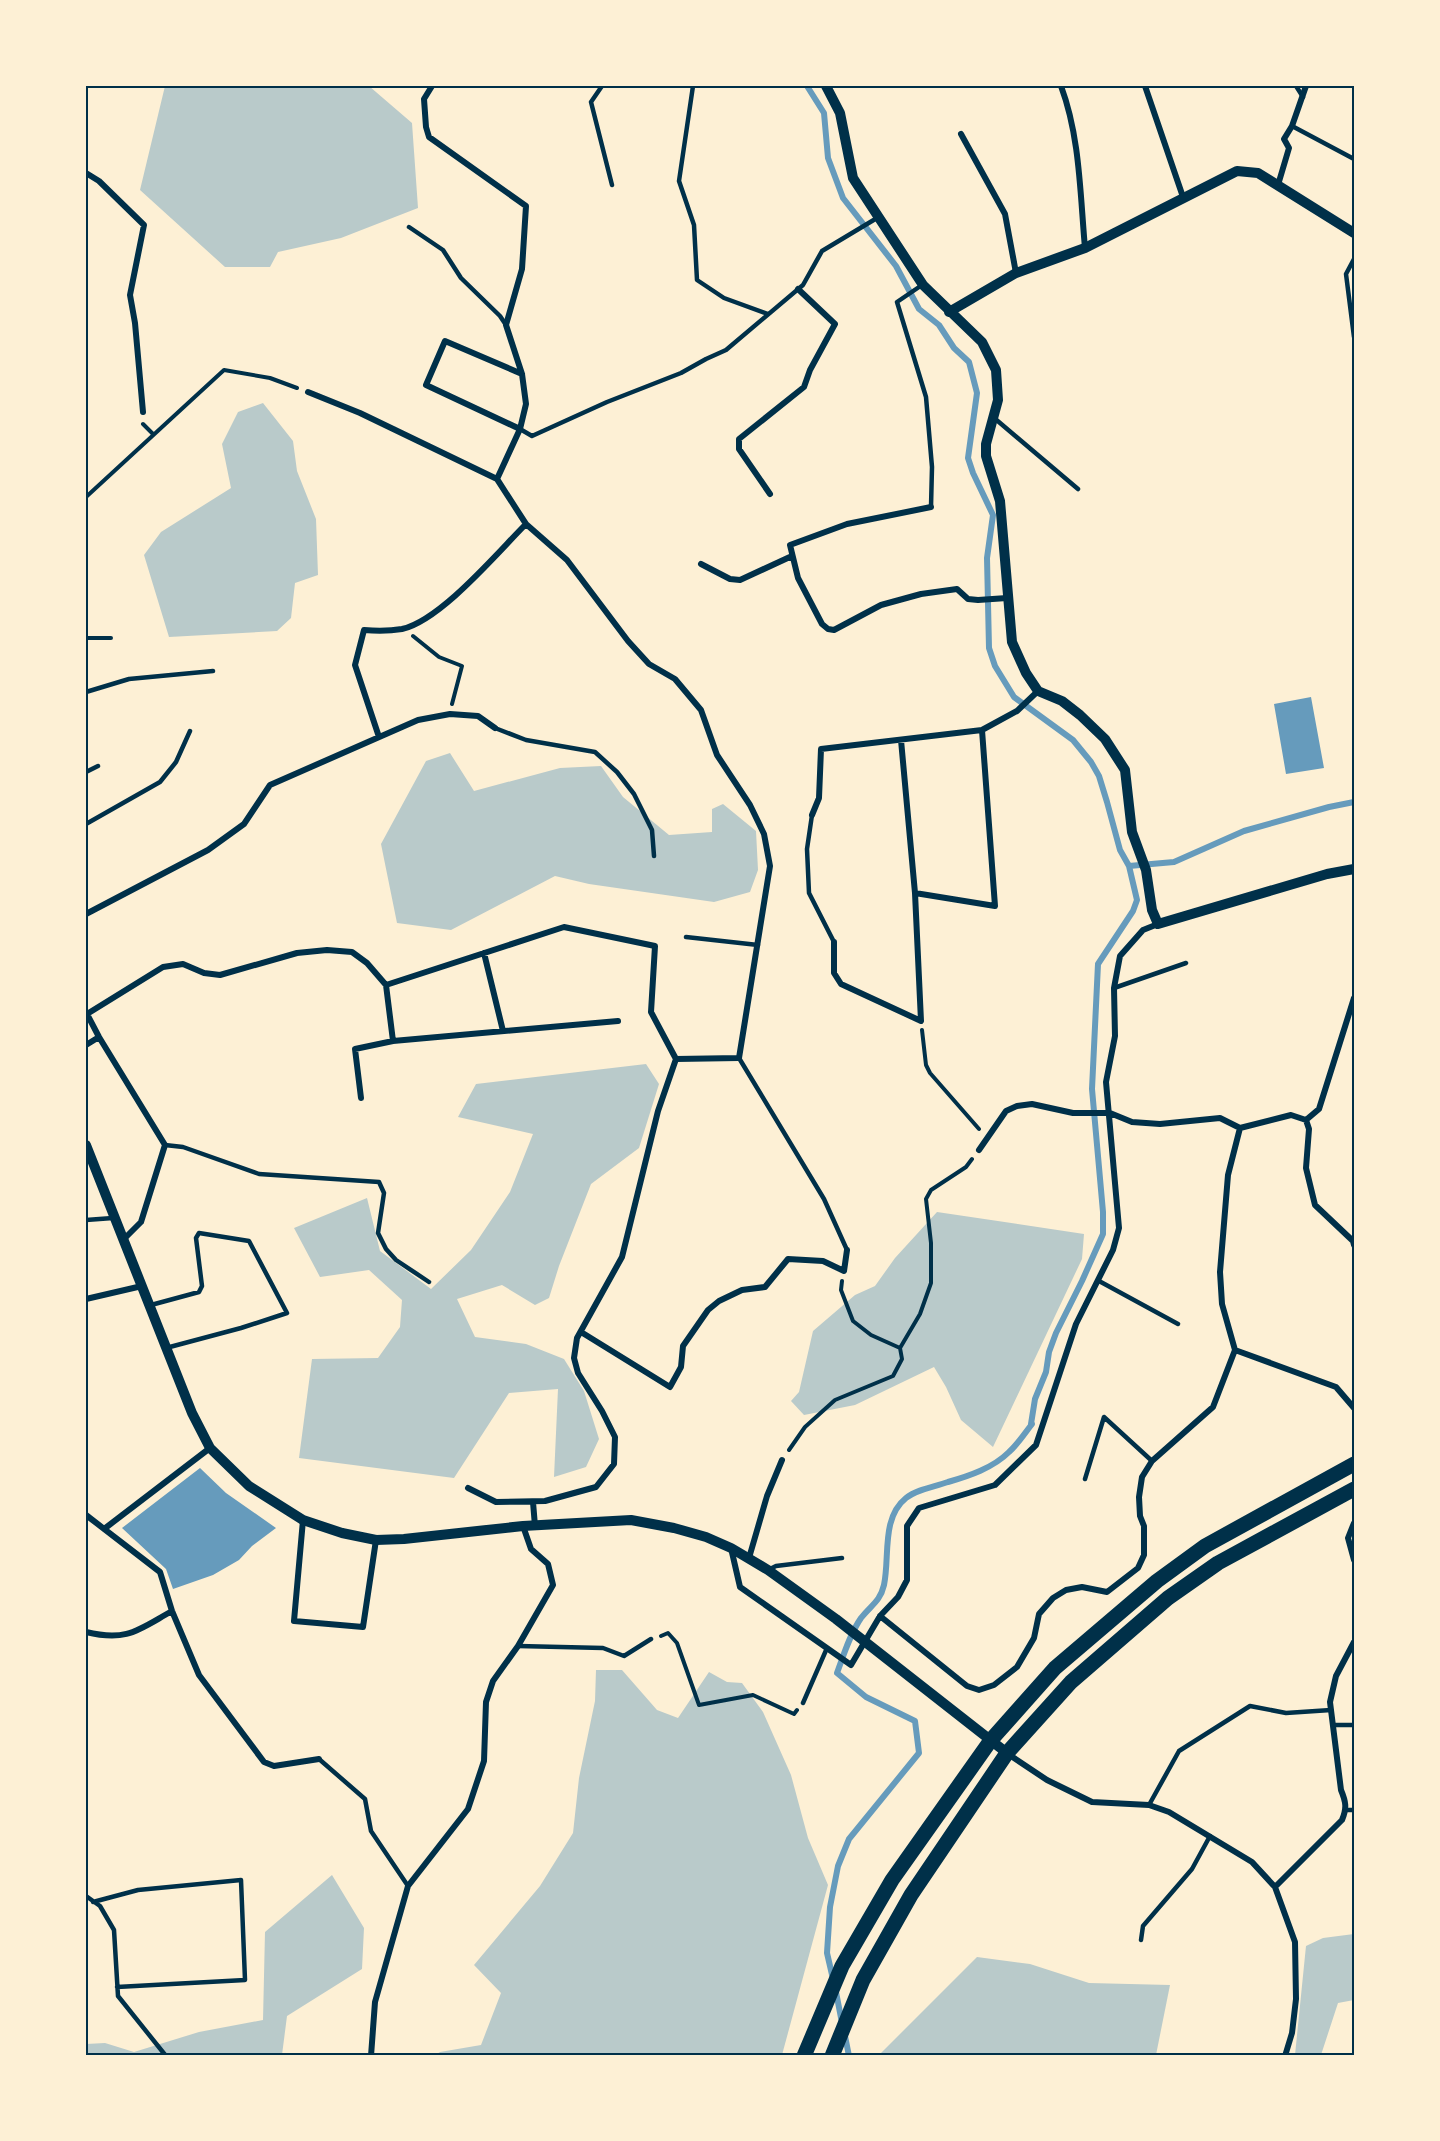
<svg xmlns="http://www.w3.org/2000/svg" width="1440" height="2141" font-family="Literata,serif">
<rect width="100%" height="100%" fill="#fdf0d5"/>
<path fill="#b9caca" d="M165 86H369L412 123 418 208 341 238 278 252 270 267H225L140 190Z
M263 403 293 441 297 471 316 519 318 575 295 583 291 618 277 631 169 637 144 555 161 532 231 488 222 444 238 412Z
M450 753 474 791 560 768 601 766 623 797 669 835 712 832V809L723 804 756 831 758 870 750 892 714 902 589 884 555 876 451 930 397 923 381 844 426 761Z
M646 1064 659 1084 639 1148 591 1184 559 1266 549 1298 535 1305 502 1285 457 1299 475 1337 526 1344 564 1359 584 1391 599 1439 586 1467 554 1477 558 1389 509 1393 454 1478 299 1458 312 1359 378 1358 400 1327 402 1300 369 1270 320 1277 294 1228 367 1198 380 1251 431 1289 471 1250 510 1192 533 1134 458 1117 476 1084Z
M937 1212 1084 1234 1082 1259 993 1447 961 1420 946 1387 934 1367 855 1405 804 1415 791 1401 799 1392 813 1331 855 1295 875 1286 895 1258Z
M596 1670H622L657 1710 678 1718 709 1672 727 1682 742 1683 763 1712 791 1775 808 1838 828 1885 782 2055 434 2056 440 2052 481 2045 501 1993 474 1965 540 1886 573 1833 579 1778 595 1701Z
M332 1875 364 1928 362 1969 287 2016 282 2055 86 2056V2044L105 2043 134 2052 199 2032 263 2020 265 1932Z
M1354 1934V2000L1338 2003 1321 2055H1295L1306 1946 1323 1938Z
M977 1957 1030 1964 1089 1983 1170 1985 1156 2055H881V2053Z"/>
<path fill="#669bbc" d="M1311 697 1324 768 1286 774 1274 704Z
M200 1468 226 1493 276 1528 252 1546 239 1560 213 1575 173 1589 166 1569 122 1528Z"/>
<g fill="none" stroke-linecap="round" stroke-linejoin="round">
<path stroke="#669bbc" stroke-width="6" d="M807 86 824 113 828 158 843 198 896 266 919 309 939 325 954 348 969 362 977 393 968 458 973 473 993 515 987 558 989 648 995 666 1014 697 1073 740 1091 762 1099 776 1107 802 1120 850 1129 866 1137 900 1133 911 1098 964 1092 1089 1103 1212V1234L1082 1281 1056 1333 1049 1352 1046 1372 1035 1399 1031 1424H1032C1025 1433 1018 1444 1009 1452 993 1468 969 1476 948 1482 934 1487 917 1489 906 1498 881 1518 890 1557 884 1585 880 1602 871 1605 861 1618 850 1634 844 1654 837 1673L866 1697 915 1721 919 1753 849 1839 838 1866 830 1907 827 1953 833 1979
M1129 866 1174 862 1244 831 1329 807 1354 802
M836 1992 842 2023
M845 2036 849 2056"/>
<path stroke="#003049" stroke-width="4" d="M143 424 153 434
M86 497 224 370 270 378 297 388
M413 636 439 657 462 666 452 704
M86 638H111
M922 1030 926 1065 930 1073 979 1129
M900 1348 920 1314 931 1283V1243L926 1199 931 1190 966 1167 972 1159
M789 1450 805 1427 835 1400 893 1376 902 1359 900 1348 871 1335 853 1321 841 1290 842 1281
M661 1636 668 1633 677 1643 699 1705 753 1695 794 1714 797 1710"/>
<path stroke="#003049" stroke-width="4.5" d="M602 86 591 102 612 185
M693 86 679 181 694 225 697 280 724 298 768 314
M1296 86 1303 97
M1292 126 1354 159
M409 227 443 250 461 278 500 316 506 325
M922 285 897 302 926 397 932 467 931 507
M1354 337 1346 274 1354 259
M993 417 1078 489
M520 429 532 436 607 402 681 373 706 359 726 350 803 285 822 251 877 218
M86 692 129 679 213 671
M495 728 526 740 595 752 617 772 634 794 652 830 654 856
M86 772 98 766
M812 815 807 849 809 893 834 942
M86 824 160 782 176 762 190 731
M686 937 758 945
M1114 988 1186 963
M739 1058 824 1199 847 1250
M165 1145 183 1147 259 1174 379 1182 384 1193 378 1233 386 1249 396 1260 429 1282
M86 1220 113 1218
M1099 1281 1178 1324
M151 1305 199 1292 202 1286 196 1238 199 1233 249 1241 287 1313 241 1328 166 1348
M1085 1479 1104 1417 1152 1461
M768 1570 776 1566 842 1558
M518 1646 603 1648 624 1656 651 1639
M803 1703 827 1648
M1334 1725H1354
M319 1759 365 1799 371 1831 408 1886
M1149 1805 1179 1751 1250 1706 1286 1713 1331 1710
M1346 1810H1354
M86 1896 100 1906 114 1930 118 1996 166 2056
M93 1902 138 1890 241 1880 245 1980 117 1987
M1141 1940 1143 1926 1192 1869 1210 1836"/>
<path stroke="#003049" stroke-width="6" d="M432 86 424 99 426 127 429 137 526 206 522 269 506 325 522 374 526 404 520 429 497 479 526 524 567 560 628 641 649 664 675 679 701 710 717 755 750 805 764 834 770 866 739 1058 676 1059
M1061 86C1080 137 1080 193 1085 248
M1145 86 1183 197
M961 134 1005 214 1016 273
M86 173 99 181 144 225 130 295 135 323 143 412
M1278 185 1289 148 1284 139 1292 126 1306 86
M308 392 360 413 497 479
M520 429 426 385 445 341 522 374
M770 494 739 449V439L804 387 810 370 835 324 798 289
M931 507 847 524 790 545 798 578 822 624 828 629 834 630 881 605 921 594 957 589 968 599 978 600 1007 598
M701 564 730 579 740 580 792 556
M379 737 355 665 364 630C376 631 390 631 402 629 441 620 497 553 526 524
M812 815 819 798 821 749 982 730
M915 893 995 906 982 730 1017 711 1038 691
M86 914 208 850 244 824 270 785 418 720 450 714 478 716 495 728
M834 942V973L841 984 921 1021 915 893 901 740
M484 953 503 1031
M386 985 393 1041
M86 1045 99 1037
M361 1098 355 1049 393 1041 618 1021
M1306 1120 1319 1109 1354 998
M979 1150 1006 1111 1017 1106 1032 1104 1073 1113H1110L1132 1122 1160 1124 1220 1118 1240 1128 1291 1115 1306 1120 1309 1129 1306 1168 1315 1205 1353 1241 1354 1245
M124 1239 141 1222 165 1145 99 1037 87 1014 163 967 183 964 204 973 220 975 297 953 327 950 352 952 367 963 386 985 564 927 655 946 651 1012 676 1059 658 1111 622 1257 577 1338 574 1358 578 1373 602 1411 615 1437 614 1464 596 1487 545 1501 496 1502 468 1488
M86 1299 142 1286
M581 1332 670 1387 681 1367 683 1346 708 1310 719 1301 742 1290 765 1287 788 1259 823 1261 844 1271 847 1250
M1235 1350 1336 1387 1354 1408
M533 1502 535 1526
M86 1515 160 1572 172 1611 199 1675 264 1762 274 1766 319 1759
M303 1520 294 1621 363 1627 376 1540
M1354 1523 1348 1538 1354 1560
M104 1529 210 1448
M731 1548 740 1587 851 1665 880 1616 898 1597 907 1580V1526L919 1508 995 1485 1036 1445 1076 1324 1113 1250 1119 1228 1106 1082 1115 1036 1114 988 1120 956 1143 930 1158 924
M749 1558 767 1496 782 1460
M880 1616 967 1686 979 1690 994 1685 1017 1667 1034 1638 1039 1614 1053 1598 1066 1590 1082 1587 1107 1592 1138 1568 1144 1555V1526L1140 1516 1139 1497 1142 1477 1152 1461 1213 1407 1235 1350 1222 1304 1220 1272 1228 1175 1240 1128
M86 1632C127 1642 138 1630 172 1611
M1008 1754 1047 1780 1092 1802 1149 1805 1169 1812 1252 1862 1275 1887 1295 1942 1296 1999 1292 2033 1285 2056
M1275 1887 1342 1820C1347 1808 1346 1802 1341 1790L1330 1702 1336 1676 1354 1642
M371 2056 375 2002 408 1886 468 1809 484 1761 486 1702 493 1681 518 1646 553 1585 548 1564 531 1549 523 1526"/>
<path stroke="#003049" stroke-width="10" d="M826 86 840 113 853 178 923 285 982 342 996 370 998 400 986 444V456L1000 501 1012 642 1026 673 1038 691 1062 701 1080 715 1105 739 1125 770 1132 832 1146 870 1152 910 1158 924 1327 874 1354 869
M949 312 1016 273 1085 248 1237 171 1258 173 1354 233
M86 1145 192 1413 210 1448 249 1486 303 1520 342 1533 376 1540 404 1539 523 1526 631 1520 674 1528 706 1537 731 1548 768 1570 836 1619 1007 1753"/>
<path stroke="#003049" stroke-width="15" d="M804 2056 842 1966 892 1880 991 1740 1055 1668 1157 1581 1205 1546 1354 1464
M832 2056 863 1980 911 1895 1007 1753 1071 1682 1168 1598 1218 1563 1354 1489"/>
</g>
<rect width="1440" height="2141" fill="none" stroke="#fdf0d5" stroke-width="174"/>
<rect x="87" y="87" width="1266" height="1967" fill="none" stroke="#003049" stroke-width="2"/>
</svg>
